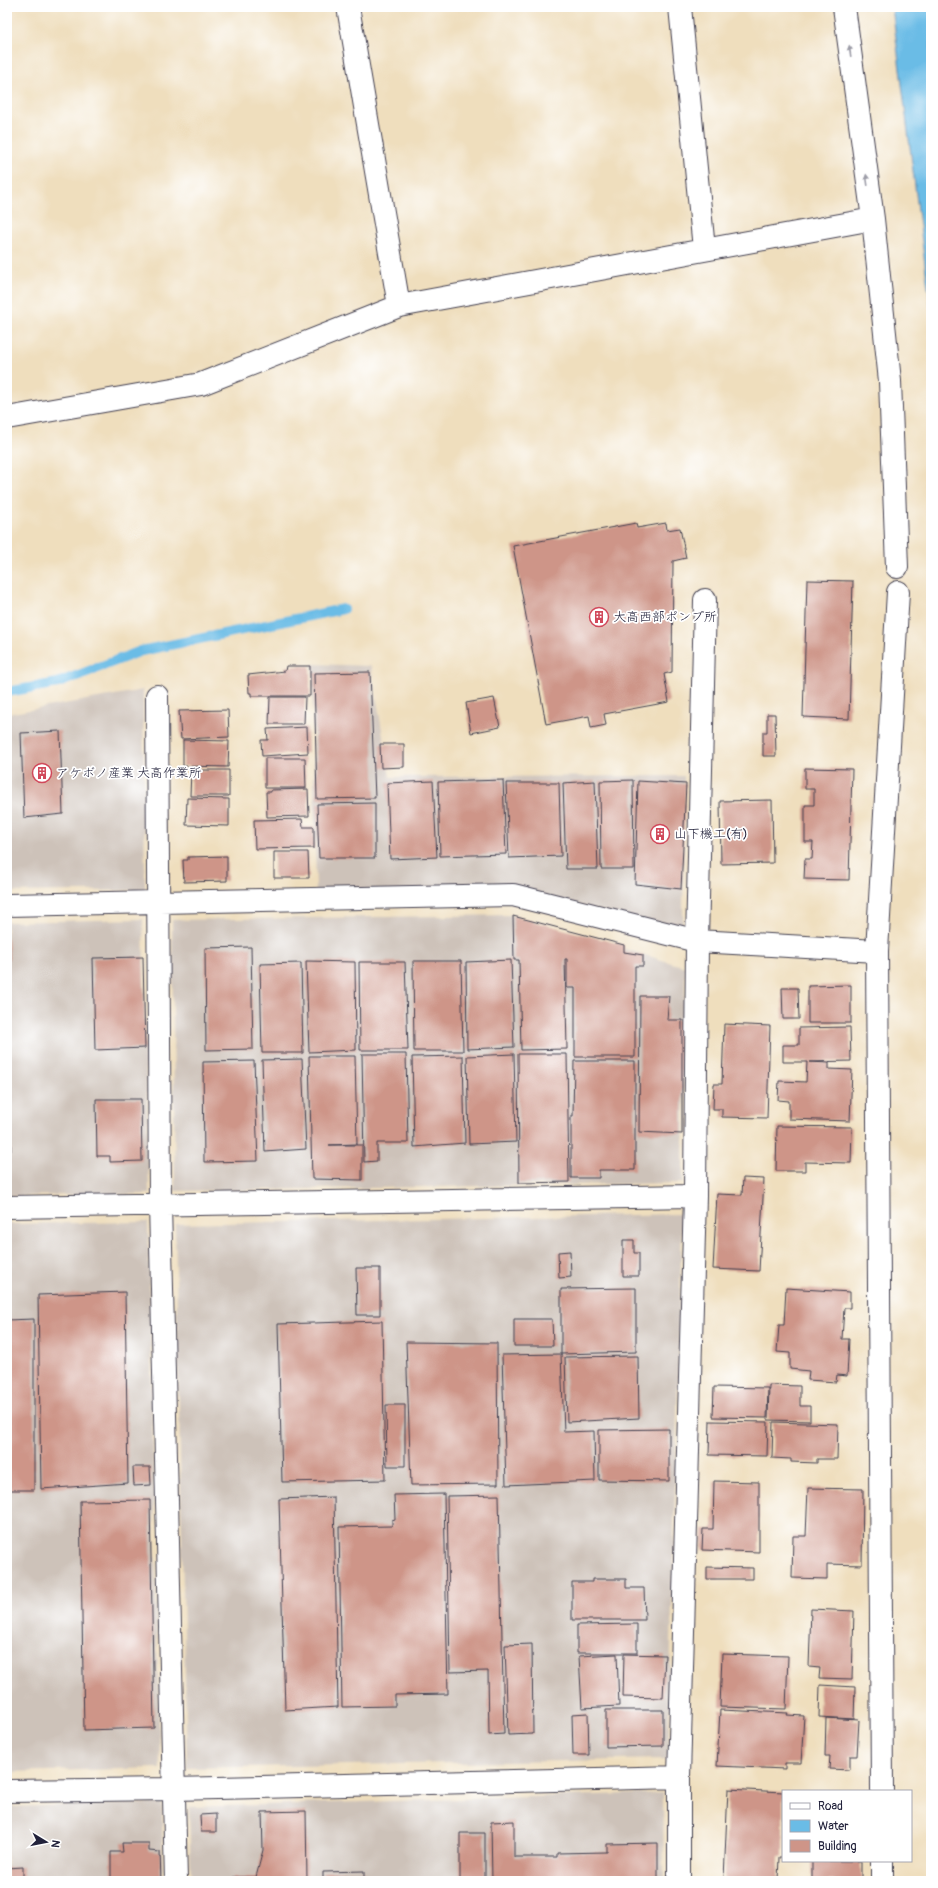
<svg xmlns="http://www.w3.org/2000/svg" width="938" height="1888" font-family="Pangolin,'Klee One',sans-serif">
<rect width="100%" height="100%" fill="#fff"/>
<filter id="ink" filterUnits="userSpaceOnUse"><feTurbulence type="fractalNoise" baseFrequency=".025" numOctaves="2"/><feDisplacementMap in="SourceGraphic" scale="8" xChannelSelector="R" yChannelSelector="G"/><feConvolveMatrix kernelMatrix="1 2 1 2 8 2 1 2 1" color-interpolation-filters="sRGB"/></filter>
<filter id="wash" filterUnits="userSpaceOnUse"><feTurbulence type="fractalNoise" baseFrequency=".012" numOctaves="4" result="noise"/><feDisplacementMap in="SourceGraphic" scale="16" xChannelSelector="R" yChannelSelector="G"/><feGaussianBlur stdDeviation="0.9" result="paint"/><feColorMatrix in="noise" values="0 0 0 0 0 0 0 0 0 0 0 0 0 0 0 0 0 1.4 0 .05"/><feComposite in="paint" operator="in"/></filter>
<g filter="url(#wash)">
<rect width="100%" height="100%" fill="#efdebd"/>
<path fill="#cdc2b9" d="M312 664 371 666 390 777 684 776 683 930 513 889 316 895Z
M143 690 145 890 7 892V714Z
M512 915 685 967 683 1183 175 1191 172 920Z
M143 919 149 1194 7 1196V922Z
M682 1214 668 1759 187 1768 175 1224Z
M148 1222 160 1768 7 1772V1224Z
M663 1793 664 1881H191L189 1807Z
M162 1803 163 1881H7V1807Z"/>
<path fill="#6abce6" stroke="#466f90" d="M892 7H931V311Z"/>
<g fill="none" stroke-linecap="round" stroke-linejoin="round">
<path stroke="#6abce6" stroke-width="10" d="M7 692 58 683 141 651 343 609"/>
</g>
<g id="blocks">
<path fill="#ce9588" d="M636 523 637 528 666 523 667 530 680 528 686 558 673 561 672 672 664 674 669 702 604 714 606 725 591 728 589 716 546 724 513 546Z
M807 580 853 581 849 719 803 717Z
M286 666H310V696H251V693H249L248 675 285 671Z
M370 672 375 798 317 799 314 673Z
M270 697H305L304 724H269Z
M494 698 500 727 471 733 466 703Z
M228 710 229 737 181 739 179 711Z
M767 714H775L776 756H763V732H767Z
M307 727 308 753 262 756 261 740H268L267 729Z
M60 731 63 814 24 818 21 733Z
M183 740 229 741 228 767 183 766Z
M380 744H404V767L381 768Z
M265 758H305L306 788H265Z
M805 768 852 769 849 880 804 879 805 859H812L813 842H805V805H814V789H805Z
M191 770H229V796H190Z
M503 780 506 854 440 856 438 782Z
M633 780 634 869H601L600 781Z
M433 781 437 857 390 859 387 783Z
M595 781 598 869H566L563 783Z
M638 781 686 784 681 889 635 884Z
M506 783H559L561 856 509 858Z
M308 789 309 816 267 817 266 792H271V790Z
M187 798 229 799V826L186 825Z
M772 800 773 863 721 864 720 801Z
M375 803V858H319L317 804Z
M302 819 303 827H314V848L255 849 254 820Z
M274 852H308L309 878H274Z
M227 856V881L184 882 183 860H188V857Z
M513 916 624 945V952L643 955V966H635V1057H575V988H567V959H565L567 1049 521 1050 519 960H514Z
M7 938H8L9 959H7Z
M251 947 253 1049 206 1050 205 948Z
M143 957 145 1048 95 1050 93 958Z
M511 960 514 1047 467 1049 466 962Z
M306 961 355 962 356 1050 309 1052Z
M413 961H461L463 1051H414Z
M359 962H405L408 1050H360Z
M301 963 303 1053H262L260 964Z
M851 985V1023H808V986Z
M782 988H798L799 1019H783Z
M640 996H669L667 1020H682V1134L639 1132Z
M724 1024 770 1026 767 1118 722 1117V1109H713L714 1084H722Z
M850 1027 851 1061 809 1062 829 1063V1069L852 1070 850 1121 789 1119V1101L778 1100 779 1081 806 1082 807 1062H783V1045H799V1028Z
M7 1041 11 1151H7Z
M362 1054H406L408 1143H377V1161L364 1162Z
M514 1054 516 1142 469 1144 467 1056Z
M518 1054H567L569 1182 519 1183Z
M309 1056H355L357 1144 329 1145H362V1180L312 1179Z
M463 1056 465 1143 414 1147 412 1057Z
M302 1059 306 1149 265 1152 262 1060Z
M254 1061 258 1161 204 1162 203 1062Z
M574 1061H635V1170H599V1178H571V1116H573Z
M96 1099H141L142 1161 110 1162V1156H97Z
M777 1126 852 1127 851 1163 805 1162V1171H776Z
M743 1178 764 1179 759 1271 713 1269 717 1194 742 1195Z
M623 1240H634V1253H639V1276H623Z
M570 1251 571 1277 559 1278 558 1252Z
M356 1268H380V1315H357Z
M636 1288V1352L561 1354V1289Z
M786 1288 850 1292V1308H844L842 1339H849L847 1376 837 1375 836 1382 808 1380 809 1371 790 1369V1353L777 1352 779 1325H784Z
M125 1292 128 1483 41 1489 38 1295Z
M34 1319V1490H7V1320Z
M514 1319H552L553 1346H514Z
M382 1321 385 1480 282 1482 278 1324Z
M406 1342 497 1343 498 1484 411 1485Z
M561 1354 564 1432 594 1431 595 1481 506 1485 502 1355Z
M638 1356 639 1418 567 1422 565 1357Z
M769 1385 800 1386V1406H810V1421L768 1420Z
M714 1387 768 1388 767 1418 713 1417Z
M386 1405H405V1466H387Z
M710 1421 768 1422 767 1456 709 1455Z
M773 1422 838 1424 837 1459H817V1463L791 1462V1459L772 1458Z
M669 1429V1481L599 1480V1430Z
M133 1467H150L151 1485 134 1486Z
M714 1481 759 1482V1552L702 1550 703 1529H713Z
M808 1488 863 1489 862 1565 827 1564V1579L792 1578 793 1536H806Z
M444 1494 448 1694 395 1695V1706L342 1707 339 1527 392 1526V1520L395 1519 394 1495Z
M499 1495 504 1734 489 1735 488 1671 450 1672 447 1496Z
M334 1497 338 1707 285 1710 279 1499Z
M150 1500 154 1728 84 1730 80 1501Z
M707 1567 753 1568V1579H707Z
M592 1579H626V1588H644L645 1620H572V1582H592Z
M811 1609 854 1611 852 1679 819 1678 820 1668 809 1667Z
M637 1624V1653H577V1625Z
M532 1644 533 1734 508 1735 505 1645Z
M617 1654 619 1706 582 1708 579 1656Z
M624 1654 665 1655 663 1698 623 1697Z
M722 1654 788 1656 786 1709 720 1707Z
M820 1685 855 1687 854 1719 819 1717Z
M606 1710H663V1746L606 1747Z
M720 1710 788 1713 787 1715 804 1716 801 1763H785V1769L717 1766Z
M588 1713 589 1755H573L572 1714Z
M826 1718 859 1720 857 1756H850V1770L829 1769 830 1756H825Z
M728 1789 783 1792V1857H779L778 1881H719V1879H724Z
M306 1811 307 1881H233V1877H256L263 1850 262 1812Z
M216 1814V1832H201L200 1815Z
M514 1821V1857H557V1853L607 1852V1844L658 1843V1881H492L491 1822Z
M460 1833H485V1881H460Z
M122 1843H149V1851L160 1852 161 1881H111V1852H123Z
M812 1861H861V1881H812Z
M23 1867V1881H7V1868Z
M364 1871V1881H323V1872Z"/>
</g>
</g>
<g filter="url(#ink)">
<use href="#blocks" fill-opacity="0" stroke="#413e4e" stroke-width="1"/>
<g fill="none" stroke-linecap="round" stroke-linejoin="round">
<defs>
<path id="street" d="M348 7 399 306
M680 7 704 249
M844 7 873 219 890 381 897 567
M7 418 201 384 399 306 873 219
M157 696 160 1204 176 1881
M7 905 513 895 697 941 877 951
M7 1207 695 1196
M7 1791 173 1789 679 1777
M882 1791 877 951 898 592
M882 1861V1881
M679 1881V1777L695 1196 697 941 705 600"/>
</defs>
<use href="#street" stroke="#413e4e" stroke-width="24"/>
<use href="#street" stroke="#fff" stroke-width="22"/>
</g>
<defs><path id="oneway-solid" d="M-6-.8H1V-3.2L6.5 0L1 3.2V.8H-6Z"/></defs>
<g fill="#9c9ca7">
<use href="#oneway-solid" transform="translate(850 51) rotate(-98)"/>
<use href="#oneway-solid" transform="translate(867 180) rotate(-98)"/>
</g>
</g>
<defs>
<symbol id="building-ring" viewBox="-11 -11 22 22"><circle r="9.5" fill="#fff" stroke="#d1495b" stroke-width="1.5"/><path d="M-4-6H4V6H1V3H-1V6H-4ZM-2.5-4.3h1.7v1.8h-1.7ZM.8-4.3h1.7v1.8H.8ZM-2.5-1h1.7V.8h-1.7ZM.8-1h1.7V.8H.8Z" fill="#d1495b"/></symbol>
</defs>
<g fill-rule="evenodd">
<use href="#building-ring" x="588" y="606" width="22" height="22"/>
<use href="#building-ring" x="31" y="762" width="22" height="22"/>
<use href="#building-ring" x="649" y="823" width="22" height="22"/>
</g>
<g text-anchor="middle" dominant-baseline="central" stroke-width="3.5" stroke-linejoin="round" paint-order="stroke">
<g font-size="13" fill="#22223b" stroke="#fff" text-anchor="start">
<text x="613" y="617">大高西部ポンプ所</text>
<text x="56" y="773">アケボノ産業 大高作業所</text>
<text x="674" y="834">山下機工(有)</text>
</g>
</g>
<rect width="938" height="1888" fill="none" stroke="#fff" stroke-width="24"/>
<rect x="782" y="1790" width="130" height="72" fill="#ffffff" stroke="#a7a7b1"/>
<rect x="790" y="1803" width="20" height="6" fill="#ffffff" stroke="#a7a7b1"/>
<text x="818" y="1810" font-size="12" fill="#22223b">Road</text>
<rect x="790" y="1820" width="20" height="12" fill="#6abce6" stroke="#a7a7b1"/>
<text x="818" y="1830" font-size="12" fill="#22223b">Water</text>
<rect x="790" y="1840" width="20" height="12" fill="#ce9588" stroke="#a7a7b1"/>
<text x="818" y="1850" font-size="12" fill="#22223b">Building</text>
<g transform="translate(46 1842) rotate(100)" stroke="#ffffff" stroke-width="3" paint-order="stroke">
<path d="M0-3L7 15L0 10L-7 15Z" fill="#22223b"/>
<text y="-6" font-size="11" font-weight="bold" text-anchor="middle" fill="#22223b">N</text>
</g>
</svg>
